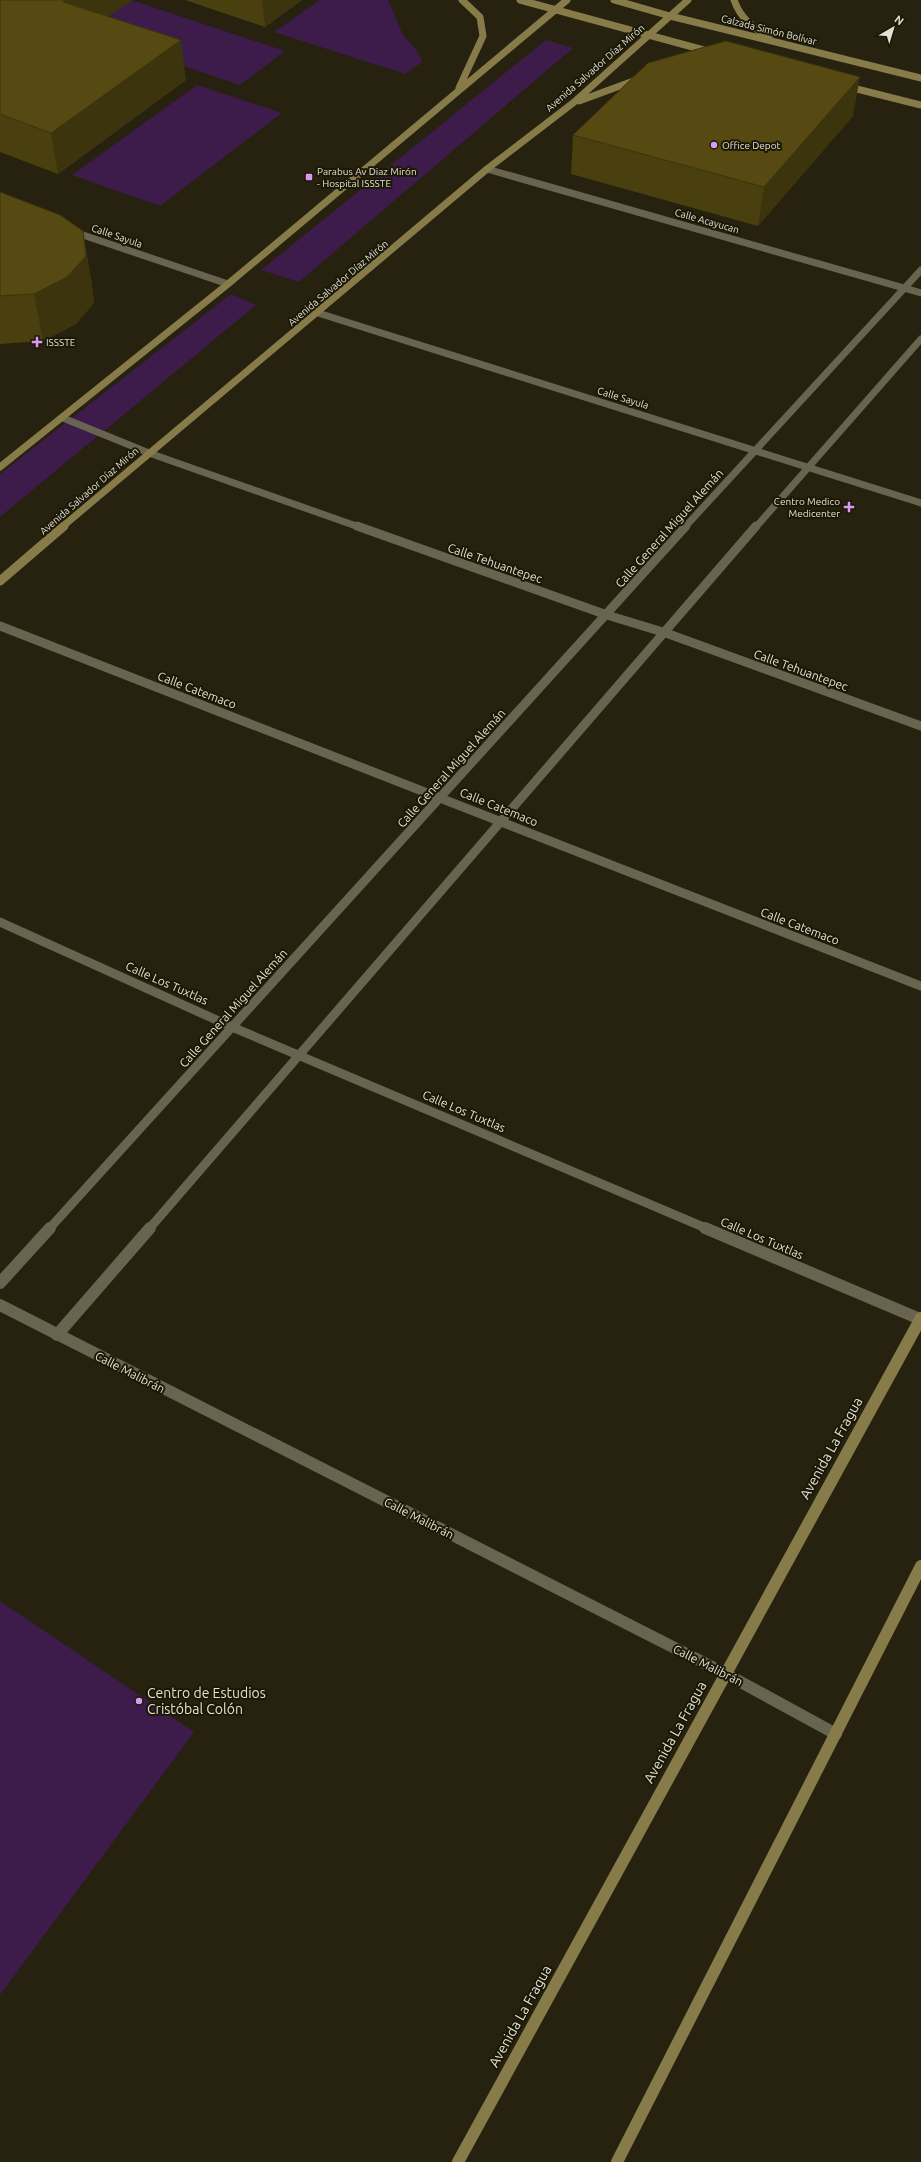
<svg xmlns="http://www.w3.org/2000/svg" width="921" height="2162" font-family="Ubuntu,sans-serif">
<rect width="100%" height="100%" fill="#26220f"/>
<path fill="#3d1b4a" d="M0 0H131L285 51 240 85 94 36Z
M320 0H388L403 35 418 52 422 62 405 74 274 32Z
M546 40 573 48 299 282 261 270Z
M197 85 282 113 160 206 72 175Z
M231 294 256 305 0 517V474Z
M0 1601 194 1732 0 1995Z"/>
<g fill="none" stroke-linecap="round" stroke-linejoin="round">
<path stroke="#696450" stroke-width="7" d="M487 169 921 293
M71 231 228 284
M318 313 921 503
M63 418 149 453 359 527
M685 527 921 270
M756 527 921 339"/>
<path stroke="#696450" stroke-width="9" d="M357 526 607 615 666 633 921 726
M0 626 921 986
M0 922 232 1027 708 1229
M49 1229 686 526
M149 1229 756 526"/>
<path stroke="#696450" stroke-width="12" d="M705 1228 920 1319
M0 1283 50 1228
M0 1305 726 1674 836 1734
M57 1335 150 1228"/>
<path stroke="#877c49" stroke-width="7" d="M520 0 711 52
M614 0 670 16 921 78
M734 0C741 19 752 27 769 37
M845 86 921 105
M459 88 483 36 480 17 462 0
M579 101 639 79
M0 467 228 284 567 0
M62 527 487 169 573 103 688 0"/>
<path stroke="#877c49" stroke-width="9" d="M0 581 64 526"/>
<path stroke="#877c49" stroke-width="12" d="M458 2162 921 1318
M617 2162 921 1566"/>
</g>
<path fill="#4a400f" d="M0 0 108 16 186 80 58 174 0 152Z
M185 0H302L265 27Z
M853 116 758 226 571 174 573 135Z
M0 192 91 278 94 303 76 324 43 341 0 344Z"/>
<path fill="#3c340d" d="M67 0H133L70 42 63 2Z
M262 0H302L265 27Z
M181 40 186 80 58 174 51 133Z
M860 77 853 116 758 226 764 187Z
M83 231 91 278 94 303 76 324 43 341 34 294Z"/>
<path fill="#564a12" stroke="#3c340d" d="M0 0H67L63 2 181 40 51 133 0 114Z
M726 41 860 77 764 187 573 135 648 63Z
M0 192 60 215 83 231 86 256 67 277 34 294 0 296Z"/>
<g fill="#db99f5" stroke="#1c1806" stroke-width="1.5">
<circle cx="714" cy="145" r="4"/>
<rect x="305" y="173" width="8" height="8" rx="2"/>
<path d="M35 336h4v4h4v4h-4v4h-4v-4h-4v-4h4z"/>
<path d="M847 501h4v4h4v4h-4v4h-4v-4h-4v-4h4z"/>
<circle cx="139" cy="1701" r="4"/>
</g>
<g text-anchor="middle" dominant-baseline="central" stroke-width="4" stroke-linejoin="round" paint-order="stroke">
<g font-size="10" fill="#e3e0d5" stroke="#1c1806">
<text transform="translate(769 30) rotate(14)">Calzada Simón Bolívar</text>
<text transform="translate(595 68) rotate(-41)">Avenida Salvador Díaz Mirón</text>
<text transform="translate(707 221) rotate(16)">Calle Acayucan</text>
<text transform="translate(117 236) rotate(19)">Calle Sayula</text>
<text transform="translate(338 283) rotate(-40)">Avenida Salvador Díaz Mirón</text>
<text transform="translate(623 398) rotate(17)">Calle Sayula</text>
<text transform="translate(89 491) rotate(-41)">Avenida Salvador Díaz Mirón</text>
</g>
<g font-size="10" fill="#e3e0d5" stroke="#1c1806" text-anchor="start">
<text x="722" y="145">Office Depot</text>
<text x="317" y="171">Parabus Av Diaz Mirón<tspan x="317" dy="12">- Hospital ISSSTE</tspan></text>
<text x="46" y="342">ISSSTE</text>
<text x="840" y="501" text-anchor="end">Centro Medico<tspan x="840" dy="12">Medicenter</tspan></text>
</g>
<g font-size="12" fill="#e3e0d5" stroke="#1c1806">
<text transform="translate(669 528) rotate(-48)">Calle General Miguel Alemán</text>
<text transform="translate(495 563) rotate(19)">Calle Tehuantepec</text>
<text transform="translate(801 670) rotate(20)">Calle Tehuantepec</text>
<text transform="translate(197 690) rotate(21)">Calle Catemaco</text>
<text transform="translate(451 768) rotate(-48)">Calle General Miguel Alemán</text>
<text transform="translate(499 807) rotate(22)">Calle Catemaco</text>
<text transform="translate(800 926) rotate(21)">Calle Catemaco</text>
<text transform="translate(167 983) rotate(24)">Calle Los Tuxtlas</text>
<text transform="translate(233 1008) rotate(-48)">Calle General Miguel Alemán</text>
<text transform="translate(464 1111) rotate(23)">Calle Los Tuxtlas</text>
<text transform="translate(762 1238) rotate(23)">Calle Los Tuxtlas</text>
<text transform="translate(130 1372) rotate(27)">Calle Malibrán</text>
<text transform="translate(419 1518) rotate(27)">Calle Malibrán</text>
<text transform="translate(708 1665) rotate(27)">Calle Malibrán</text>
</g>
<g font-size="14" fill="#e3e0d5" stroke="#1c1806">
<text transform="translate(831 1448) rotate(-61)">Avenida La Fragua</text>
<text transform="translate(675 1732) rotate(-61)">Avenida La Fragua</text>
<text transform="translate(520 2016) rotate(-61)">Avenida La Fragua</text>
</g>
<g font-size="14" fill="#e3e0d5" stroke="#1c1806" text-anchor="start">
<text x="147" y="1693">Centro de Estudios<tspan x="147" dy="16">Cristóbal Colón</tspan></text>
</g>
</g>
<g transform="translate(893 28) rotate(38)" stroke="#1c1806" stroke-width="3" paint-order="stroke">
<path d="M0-3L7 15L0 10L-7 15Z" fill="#e3e0d5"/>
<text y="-6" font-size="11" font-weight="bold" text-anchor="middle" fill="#e3e0d5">N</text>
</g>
</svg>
